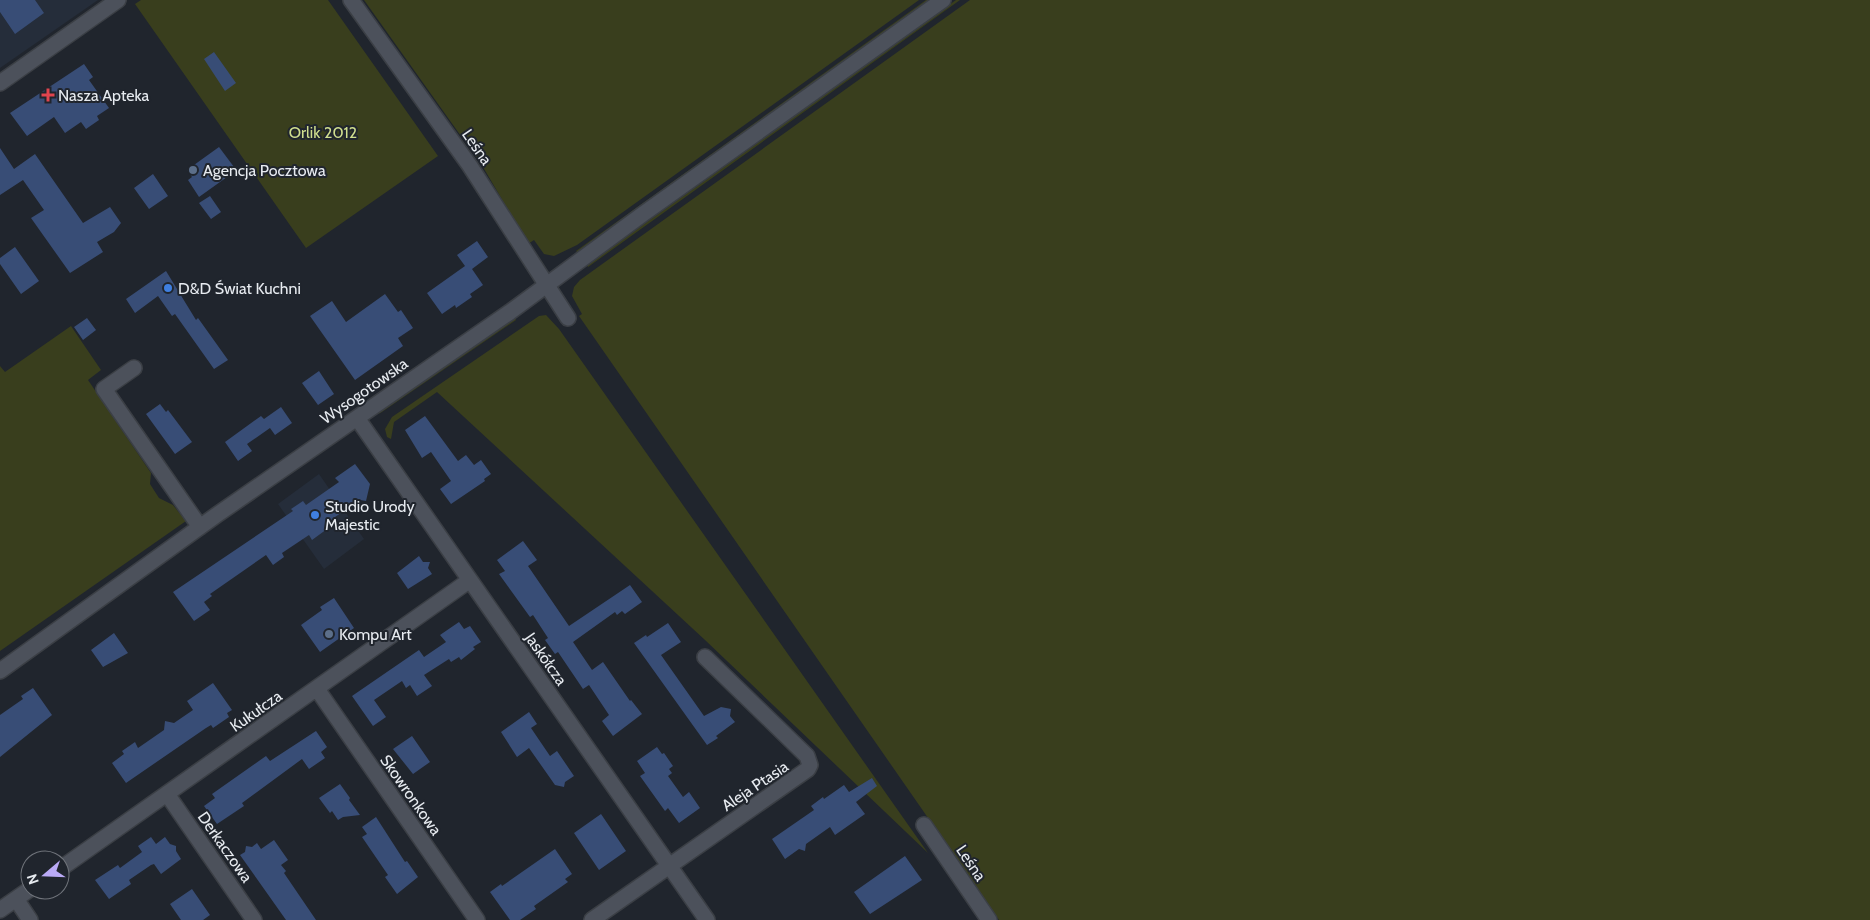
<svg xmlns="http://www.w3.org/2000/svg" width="1870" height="920" font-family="Cabin,sans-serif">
<rect width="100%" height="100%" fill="#20252d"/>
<path fill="#252d3a" d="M0 0H98L0 68Z
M319 474 364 539 324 569 278 504Z"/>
<path fill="#393e1d" d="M141 0H328L438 156 306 248 135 4Z
M364 0H919L577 245 554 256 544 254 534 240 528 244 483 167Z
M926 0H930L578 253 576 251Z
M956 0H960L588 267 587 265Z
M970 0H1870V920H999L579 316 582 314 572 296 574 287 580 280Z
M546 315 559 329 928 853 705 640 437 392 394 422 391 439 387 437 385 429 392 417 539 316Z
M515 318 516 320 379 414 383 408Z
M71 326 101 370 88 380 151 473 150 484 159 498 173 505 186 521 0 651V366L5 372Z"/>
<path fill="#384d76" d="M0 0H35L44 13 15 34 0 12Z
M214 52 236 83 225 91 204 59Z
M84 64 93 77 89 80 109 108 97 116 99 120 86 129 81 122 65 133 54 117 27 136 10 113Z
M219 147 234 167 225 173 227 177 199 197 188 180 192 177 187 170Z
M0 148 14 169 35 154 83 223 110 207 121 223 114 232 97 242 103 252 70 273 31 218 44 210 23 180 0 195Z
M153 174 168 196 149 209 134 188Z
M210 196 221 212 211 219 199 203Z
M477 241 488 257 472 269 483 285 470 294 472 297 456 308 455 305 442 314 427 293 465 266 457 255Z
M15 247 39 281 21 294 0 264V258Z
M166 271 196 320 198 318 228 360 214 369 175 314 172 316 158 296 135 313 126 299Z
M385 294 398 312 401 310 413 328 398 338 403 346 355 380 310 316 332 301 346 322Z
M87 318 96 330 83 340 74 327Z
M319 371 334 394 318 405 302 383Z
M160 404 166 412 168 410 192 442 175 454 146 414Z
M281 407 292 423 275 435 270 428 247 444 252 451 238 461 225 442 261 416 264 419Z
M425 416 458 461 466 455 474 465 481 460 491 474 484 479 485 481 451 504 440 489 451 481 431 452 422 458 405 430Z
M355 464 370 484 366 501 360 500 335 517 338 521 312 540 309 535 282 553 284 557 273 565 266 555 210 594 212 596 204 602 210 610 194 621 173 592 293 511 291 509 303 501 306 505 339 482 335 478Z
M523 541 537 560 528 566 569 626 630 585 642 602 625 614 622 611 617 615 615 612 573 642 592 670 603 662 630 701 631 700 642 714 613 736 602 721 609 715 589 685 583 689 558 652 555 654 545 640 548 638 533 615 530 617 499 574 505 571 497 560Z
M419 556 423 562H430L428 568 432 574 408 589 397 573Z
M334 598 354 628 320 652 301 625 322 610 320 607Z
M459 622 464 629 470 626 481 642 473 647 475 649 461 660 459 657 451 662 449 659 424 675 432 686 417 696 410 685 406 688 402 681 374 700 386 717 373 726 352 696 419 650 424 657 446 642 440 635Z
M668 623 681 642 661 655 704 716 721 707 731 709 730 716 735 722 716 736 718 738 707 745 634 643 646 635 647 637Z
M114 633 128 653 103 667 91 650Z
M213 683 232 710 227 713 229 717 213 728 211 725 206 728 126 783 112 763 124 754 122 751 135 742 138 748 164 730 165 721 174 723 193 710 187 701Z
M33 688 52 715 0 757V715L23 699 21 696Z
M529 712 537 724 531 728 550 756 557 751 574 776 565 782 564 787 555 785 529 748 517 757 501 732Z
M316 731 327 747 321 752 325 758 309 769 302 759 242 803 244 806 217 824 204 806 215 798 212 794 266 756 270 761Z
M412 736 430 762 413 774 393 749Z
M657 747 662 754 664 753 673 766 669 769 672 773 668 776 683 797 689 792 700 808 679 823 668 808 665 811 640 776 645 773 637 761Z
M872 778 877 786 856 802 865 814 835 835 830 827 806 844 805 851 799 849 785 859 772 839 814 810 811 806 823 797 824 799 844 785 849 792Z
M340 784 350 798 349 800 360 815 343 817 338 820 332 811 330 813 319 798Z
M601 814 626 851 599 870 574 833Z
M376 817 405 862 407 861 418 877 397 894 385 877 388 875 362 837 367 834 362 827Z
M151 837 156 844 165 837 170 844 176 846V851L181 859 161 874 154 864 151 865 129 880 131 884 109 899 95 880 118 865 120 868 142 852 138 846Z
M274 840 288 860 281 865 286 871 284 873 316 920H286L240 855 245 852 246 846 252 847 257 843 261 849Z
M555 849 572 874 565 879 568 882 534 906 536 909 520 920H510L490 892 501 884 502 886Z
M905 856 922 880 870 914 854 892Z
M192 889 210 915 203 920H181L170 904Z"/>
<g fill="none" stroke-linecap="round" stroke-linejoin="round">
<defs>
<path id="street" d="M351 0 470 166 568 318
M0 83 118 0
M134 368 104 389 200 527
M357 418 707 920
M0 671 218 514 510 312 643 214 943 0
M317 689 477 920
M167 794 254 920
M924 825 989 920
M60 869 470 580
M16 899 30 920
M0 910 30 889
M592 920 808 769 810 765 807 756 705 657"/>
</defs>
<use href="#street" stroke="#3b3f45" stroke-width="18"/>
<use href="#street" stroke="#4c515b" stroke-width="15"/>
</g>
<path fill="#e0444e" stroke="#20252d" stroke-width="2" d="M45.5 87.5h5v5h5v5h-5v5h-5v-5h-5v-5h5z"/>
<g fill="#5c6f8a" stroke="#20252d" stroke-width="2">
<circle cx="193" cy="170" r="5"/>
<circle cx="329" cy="634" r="5"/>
</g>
<g fill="#3f7fe0" stroke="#20252d" stroke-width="2">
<circle cx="168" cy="288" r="5"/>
<circle cx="315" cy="515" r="5"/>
</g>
<g text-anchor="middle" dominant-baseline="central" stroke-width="4" stroke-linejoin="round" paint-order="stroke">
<g font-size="16" fill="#e7ebf0" stroke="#20252d" text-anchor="start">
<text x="58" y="95">Nasza Apteka</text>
<text x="203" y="170">Agencja Pocztowa</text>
<text x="178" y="288">D&amp;D Świat Kuchni</text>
<text x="325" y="506">Studio Urody<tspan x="325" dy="18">Majestic</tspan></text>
<text x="339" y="634">Kompu Art</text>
</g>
<g font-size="16" fill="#d0de8e" stroke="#20252d">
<text x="323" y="132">Orlik 2012</text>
</g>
<g font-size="16" fill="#e7ebf0" stroke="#20252d">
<text transform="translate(477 147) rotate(55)">Leśna</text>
<text transform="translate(364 391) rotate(-35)">Wysogotowska</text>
<text transform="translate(546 659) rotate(55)">Jaskółcza</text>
<text transform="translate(256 711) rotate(-35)">Kukułcza</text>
<text transform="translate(755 786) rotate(-34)">Aleja Ptasia</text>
<text transform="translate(411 795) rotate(55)">Skowronkowa</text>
<text transform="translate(225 847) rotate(55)">Derkaczowa</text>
<text transform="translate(971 863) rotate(56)">Leśna</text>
</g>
</g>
<g transform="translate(45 875) rotate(251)"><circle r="24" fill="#20252d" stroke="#70747b"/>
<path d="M0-4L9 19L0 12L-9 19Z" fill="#baaaf6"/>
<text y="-8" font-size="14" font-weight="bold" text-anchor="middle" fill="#e7ebf0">N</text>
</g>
</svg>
